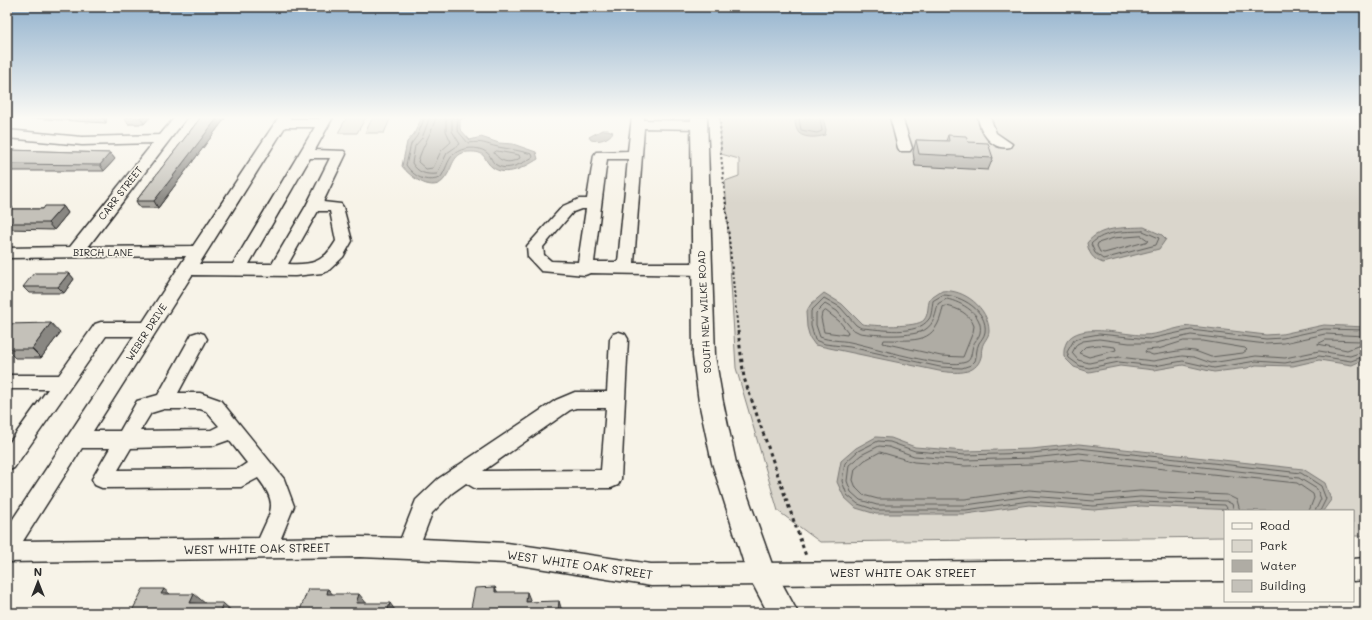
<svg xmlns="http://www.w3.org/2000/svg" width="1372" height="620" font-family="Mali,sans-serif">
<rect width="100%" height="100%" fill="#f7f3e8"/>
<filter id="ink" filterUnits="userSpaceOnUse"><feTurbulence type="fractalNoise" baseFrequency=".025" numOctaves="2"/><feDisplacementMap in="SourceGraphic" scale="8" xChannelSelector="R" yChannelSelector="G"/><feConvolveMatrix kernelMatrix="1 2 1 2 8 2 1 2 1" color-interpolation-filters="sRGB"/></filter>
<g filter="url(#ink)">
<path fill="#dad6cc" stroke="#82807c" d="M347 117H366L357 133H338Z
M373 117H391L384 133H365Z
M720 117H1365V536H1353V511H1225V537L820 542 778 511 736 368 725 181 739 176V159L721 154Z"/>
<path fill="#afaca4" stroke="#7a7874" d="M422 117H465L460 120V129L470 140 481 137 499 143 513 144 536 152 538 159C525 167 506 178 492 167 482 159 488 151 468 152 452 153 453 168 445 178 434 195 410 177 402 166L407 142 414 134Z
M795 117H823L826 130 825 135C818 138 800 139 797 130 795 126 795 121 795 117Z
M602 130H608L613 132C609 139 599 142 591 140L589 137Z
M1144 227 1162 235 1166 239 1159 249 1103 263C1092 259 1089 253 1087 243 1100 226 1124 228 1144 227Z
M942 291C963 288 989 308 989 331 989 338 983 341 982 348 981 351 982 354 981 357 976 376 954 373 939 371L815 345 810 338 807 327 806 312 811 304 824 293 842 304 862 324C873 326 917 328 924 320 929 314 927 306 930 299Z
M1324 325 1365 327V359L1352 365 1319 360 1293 366 1256 365 1247 368 1214 372 1183 365 1154 370 1120 366 1089 372 1074 367 1064 357C1061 316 1120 335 1143 335 1160 335 1175 327 1191 326L1266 335 1282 334Z
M876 437 891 438 915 447 965 451 1031 449 1079 444 1303 469 1325 483 1331 500 1323 511H1260L1141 506 1094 510 1029 505 966 514H876L856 508 844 497 837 482 841 461 856 448Z"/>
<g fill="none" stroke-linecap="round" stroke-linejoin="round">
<path stroke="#605f5b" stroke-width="1" d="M425 117 417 136 411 144 406 165C414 177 426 183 440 178 446 171 447 160 454 154 462 147 478 146 486 152 491 155 491 161 495 164 506 173 523 163 533 157L532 154C521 151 510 149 498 147 484 144 484 141 468 143L457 130 458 117
M430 117 422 138 415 146 412 163C418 173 426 175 437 174L447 153 460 144 452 131V117
M436 117C432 133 422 146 418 162L426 169 433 168 441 151 451 142 446 131V117
M799 117 801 130 817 133 822 131 820 117
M497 151 519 155 520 158C510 164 501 163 494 153Z
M1143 231 1159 238 1156 245 1103 259 1095 253 1091 244C1105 230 1125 232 1143 231Z
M1142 236 1149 241 1104 253 1100 252 1097 246 1098 243 1114 238Z
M943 295C961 295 988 311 985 332 984 337 981 340 979 343 976 349 977 355 975 361L971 365 962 368 940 367 850 347 825 344 815 340 811 326V311L824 298 840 307 856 325 861 328C881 329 916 337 929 319 932 315 932 306 933 301Z
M947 299C961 302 984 314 980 333 979 338 974 341 973 346 971 351 972 360 966 362 946 370 874 347 850 342 840 340 830 341 820 337L816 325V313L825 304 837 311 852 329 860 333C874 335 915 338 926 329 934 324 936 313 938 304Z
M946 306C958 308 970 314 974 326L973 332 963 357 941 356 883 343 884 340C916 340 936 345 943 307Z
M826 311 839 321 848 332 847 335 824 332 821 318 822 313Z
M1365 330 1324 329 1283 338 1266 339 1191 330 1149 339 1099 334 1082 337 1074 340 1067 352 1069 358 1080 366 1089 368 1119 362 1154 366 1183 361 1214 368 1256 361 1285 363 1319 356 1351 361 1365 356
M1365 336 1325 334 1284 343 1266 344 1191 335 1156 343H1129L1099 339 1083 341 1077 344 1072 353 1078 360 1089 363 1119 357 1153 361 1182 356 1194 357 1211 363 1256 356 1285 358 1319 351 1350 356 1365 351
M1326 340 1361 341 1363 344 1347 350 1318 344Z
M1184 341H1203L1245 348 1247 350 1243 353 1211 357 1195 351 1184 350 1153 355 1145 352 1146 350 1158 349Z
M1099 345 1115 347 1116 350 1089 357 1079 353 1085 347Z
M1229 511 1225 505 1140 502 1094 506 1029 501 966 510H876L858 504 847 495 842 481 845 463 858 451 878 441 890 442 915 451 965 455 1031 453 1079 448 1301 473 1321 486 1326 499 1320 511
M1234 511 1232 504 1226 501 1140 497 1094 501 1029 496 966 505H877L860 500 851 492 847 481 849 465 861 455 879 446 889 447 914 456 965 460 1032 458 1079 453 1299 478 1317 489 1321 499 1315 511
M1240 511 1237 500 1227 495 1140 491 1094 495 1029 490 965 499H878L863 495 856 488 853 480 855 469 865 460 880 452 914 462 965 466 1032 464 1079 460 1297 483 1313 494 1314 498 1309 511"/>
<defs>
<path id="minor" d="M175 117H187L88 247 193 246 279 117H291L290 119H319L321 117H333L315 150 344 151 346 154 323 202 341 204 343 207 352 241 343 257 328 271 322 273 295 276 192 275 93 431H120L137 401 158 395 192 334 198 332 204 334 207 339 178 393H200L220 400 284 479 294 506 281 538 360 537 401 538 416 500 438 479 556 400 575 392H607L610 339 613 334 619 332 625 334 628 339 621 479 618 485 611 488 476 489 466 483 452 493 432 513 422 539 507 543 651 564 1225 559V581L651 586 507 563 360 557 7 562V528L134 336H106L14 468 7 471V446L48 389H7V375H59L95 324 101 322H143L186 256 7 258V248L70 247 153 143 82 145 7 138V130L82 137 160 135ZM285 127H315L233 264H199ZM310 158H330L306 206 272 264H249ZM318 211H330L336 241C323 263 312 265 288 264ZM576 408H606L601 470 483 471 570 410ZM164 409H200L206 411 219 426 211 430 140 431 151 413ZM229 440 247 463 238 469 118 470 131 448 212 446ZM82 448H110L92 479 95 485 102 488 241 487 258 478C279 505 271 510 259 538L23 541Z
M632 117H644V120L699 121 706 125 699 129 644 128 634 263H702L708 265 710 269 708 273 702 275 590 273 585 275 541 271 528 257 527 246 563 206 579 199H587L594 155 596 152 628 151ZM607 159H628L618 262H594ZM581 209H586L578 262 551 261 544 255 543 247 573 212Z
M890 117H902L912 148 910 151H900L898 148Z
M978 117H990L996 133 1012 144 1010 147C991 151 980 131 978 117Z
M1365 558V580L1353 581V559Z"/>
<path id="major" d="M691 117H707L715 356 723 402 736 463 773 567 798 613H768L747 573 712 463 699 402 693 356Z"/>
</defs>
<use href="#minor" stroke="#2b2b2b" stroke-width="3"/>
<use href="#major" stroke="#2b2b2b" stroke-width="3"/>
<path stroke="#2b2b2b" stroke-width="2" stroke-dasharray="2.5 2.5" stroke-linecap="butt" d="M720 117 721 154 738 332"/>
<path stroke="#2b2b2b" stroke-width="3" stroke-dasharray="3.5 3.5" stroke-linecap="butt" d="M738 331 744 378 806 556"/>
<use href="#minor" fill="#f7f3e8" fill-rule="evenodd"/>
<use href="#major" fill="#f7f3e8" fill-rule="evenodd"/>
</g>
<path fill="#a9a69f" stroke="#2b2b2b" d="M30 117H106V123L31 118Z
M124 117H150L144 124H128Z
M201 117H226L158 208H140L136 201Z
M948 135 968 142 993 158 988 170 915 166 913 152 916 140 946 141Z
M7 150 110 153 115 159 104 171H7Z
M7 206 14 209H43L63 206 68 213 54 230 7 229Z
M69 273 74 279 64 293H29L23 287Z
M7 324 60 333 41 358H15L8 351H7Z
M1092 610 1149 613H1089Z"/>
<path fill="#898782" stroke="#2b2b2b" d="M102 117H106V123Z
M140 117H150L144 124Z
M218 117H226L158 208 154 201Z
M110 153 115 159 104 171 100 165Z
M11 206 17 212 9 209Z
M63 206 68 213 54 230 48 223Z
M69 273 74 279 64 293 58 287Z
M51 323 60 333 41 358 32 349Z
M495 587 500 597 495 592Z
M164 589 176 599 161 594Z
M328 589 337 599 327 594Z
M527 592 531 602H526Z
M194 594 206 604 190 603Z
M359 594 367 604 356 603Z
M559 601 562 611H558Z
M223 603 234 613H219Z
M390 603 397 613 387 612Z"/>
<path fill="#c4c1b9" stroke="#2b2b2b" d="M201 117H218L154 201H136Z
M948 135 966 136 968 142 988 143 993 158 919 154 916 140 949 141Z
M7 150H9L110 153 100 165 7 164Z
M7 206H11L9 209H43L45 206H63L48 223H7Z
M34 273H69L58 287H23Z
M51 323 32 349H7V346L10 342H7V324Z
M495 587V592H527L526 602 559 601 558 611H592V613H470L475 588Z
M143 589H164L161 594H194L190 603H223L219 613H254H131Z
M308 589H328L327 594H359L356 603H390L387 612H421V613H299Z
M1365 609V613H1346Z
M1092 610H1147L1149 613H1093Z
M1288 611 1289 613H1278Z
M1220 612V613H1191Z"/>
</g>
<linearGradient id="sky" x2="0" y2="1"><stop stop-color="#91b1cd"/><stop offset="0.58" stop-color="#fbfaf5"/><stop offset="1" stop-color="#fbfaf5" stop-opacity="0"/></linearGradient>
<rect width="1372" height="203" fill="url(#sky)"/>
<g text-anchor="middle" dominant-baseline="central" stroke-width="3.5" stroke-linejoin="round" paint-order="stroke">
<g font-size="10" fill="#2b2b2b" stroke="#f7f3e8">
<text transform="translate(120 193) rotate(-52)">CARR STREET</text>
<text x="103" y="252">BIRCH LANE</text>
<text transform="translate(704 312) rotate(-93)">SOUTH NEW WILKE ROAD</text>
<text transform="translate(146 332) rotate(-57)">WEBER DRIVE</text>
</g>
<g font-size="12" fill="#2b2b2b" stroke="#f7f3e8">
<text transform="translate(257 548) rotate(-1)">WEST WHITE OAK STREET</text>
<text transform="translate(580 564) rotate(8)">WEST WHITE OAK STREET</text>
<text x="903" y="572">WEST WHITE OAK STREET</text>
</g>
</g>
<rect width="1372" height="620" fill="none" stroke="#f7f3e8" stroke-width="24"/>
<rect x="12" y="12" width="1348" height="596" fill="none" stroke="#2b2b2b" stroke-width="1.5" filter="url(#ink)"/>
<rect x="1224" y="510" width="130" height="92" fill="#f7f3e8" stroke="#a5a39c"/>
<rect x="1232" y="523" width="20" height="6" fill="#f7f3e8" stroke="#a5a39c"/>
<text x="1260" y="530" font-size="12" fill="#2b2b2b">Road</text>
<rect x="1232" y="540" width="20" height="12" fill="#dad6cc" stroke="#a5a39c"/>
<text x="1260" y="550" font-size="12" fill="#2b2b2b">Park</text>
<rect x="1232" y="560" width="20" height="12" fill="#afaca4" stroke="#a5a39c"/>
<text x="1260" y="570" font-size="12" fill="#2b2b2b">Water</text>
<rect x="1232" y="580" width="20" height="12" fill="#c4c1b9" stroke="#a5a39c"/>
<text x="1260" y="590" font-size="12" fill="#2b2b2b">Building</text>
<g transform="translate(38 582)" stroke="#f7f3e8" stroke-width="3" paint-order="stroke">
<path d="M0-3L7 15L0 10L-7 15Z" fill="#2b2b2b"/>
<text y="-6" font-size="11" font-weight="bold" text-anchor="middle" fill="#2b2b2b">N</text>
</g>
</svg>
